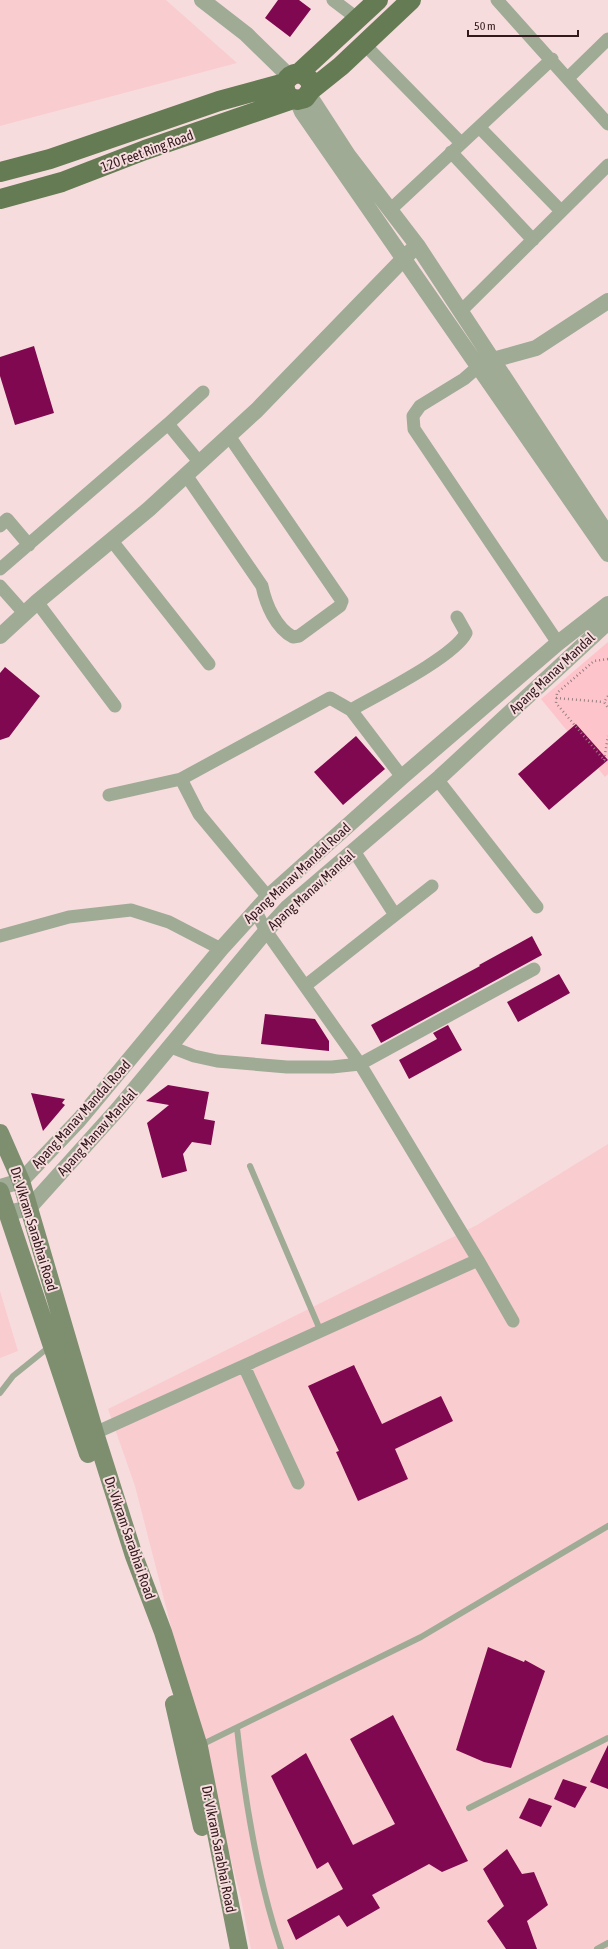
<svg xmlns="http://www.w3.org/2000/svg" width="608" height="1949" font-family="'Asap Condensed',sans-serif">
<rect width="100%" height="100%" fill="#f7dcde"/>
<path fill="#f9ccd0" d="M0 0H166L237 63 0 126Z
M608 1144V1949H251L241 1899 135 1486 108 1409 477 1225Z
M0 1291 18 1351 0 1358Z"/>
<path fill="#fdc5cb" d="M608 642V774L605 777 541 699Z"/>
<path fill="#800850" d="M278 0H299L311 9 290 37 265 18Z
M34 346 54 413 15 425 0 376V357Z
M5 667 40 696 9 737 0 740V673Z
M576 724 608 760 549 810 518 774Z
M356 736 385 769 343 805 314 772Z
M532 936 542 955 381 1043 371 1025 480 966 479 965Z
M559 974 570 993 518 1022 507 1002Z
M265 1014 315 1019 329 1041V1051L261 1044Z
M448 1025 462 1050 409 1079 399 1060 437 1039 433 1033Z
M168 1085 209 1092 204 1119 215 1121 211 1145 192 1142 183 1154 187 1171 162 1178 147 1123 169 1105 146 1101Z
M31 1093 65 1099 62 1103 65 1105 43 1131Z
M354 1365 382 1424 441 1396 453 1421 395 1449 408 1479 358 1501 336 1452 339 1451 308 1386Z
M488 1647 524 1662 525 1660 545 1671 511 1768 484 1762 456 1750Z
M393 1715 468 1861 442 1872 429 1864 372 1895 380 1908 347 1927 339 1915 296 1940 287 1920 343 1889 328 1862 317 1869 271 1776 306 1753 353 1845 395 1824 350 1739Z
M608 1745V1789L590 1782Z
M563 1779 587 1787 575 1808 554 1799Z
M529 1798 552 1806 541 1827 519 1818Z
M507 1849 522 1874 534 1872 548 1905 527 1921 537 1949H506L487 1921 504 1906 483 1869Z"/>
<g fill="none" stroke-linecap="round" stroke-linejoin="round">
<path stroke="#987f81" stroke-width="2.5" stroke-dasharray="1 3" stroke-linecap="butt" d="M608 659 594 661 557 693 556 703 604 760 608 761
M608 696 604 702 608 708
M556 698 604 702
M604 760 608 736"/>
<path stroke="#9fab95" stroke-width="6" d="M250 1166 321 1332
M0 1393 13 1376 49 1347
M237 1728C245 1802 257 1878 281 1949
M201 1745 421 1637 608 1526
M469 1808 608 1738
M597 1949 608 1943"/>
<path stroke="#9fab95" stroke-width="13" d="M333 0 358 19
M497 0 608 124
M364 44 461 143
M568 78 608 39
M479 127 561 211
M451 152 533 240
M390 210 552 59
M460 312 608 165
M479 366 464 379 420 406 413 416 414 429 558 643
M168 424 203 392
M186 475 262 586C266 605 276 628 293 637L299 636 340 606 342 601 229 436
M0 526 7 519 29 545
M112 541 209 664
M0 569 168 424 200 463
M0 586 24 613
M37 602 115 706
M402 777 351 710C377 695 454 657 466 633L457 617
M181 779 199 814 268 897
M437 779 537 907
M109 795 181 779 330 698 351 710
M354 851 395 915 432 886
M0 936 69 917 131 910 169 922 221 949
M305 986 395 915
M171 1047 194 1056 217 1061 287 1067H332L360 1064 534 969
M478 1260 513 1321
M244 1366 298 1483
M95 1433 478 1260 360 1064 266 931 255 910"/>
<path stroke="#9fab95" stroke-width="16" d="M202 0 246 34 289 76
M309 95 348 155 417 245 608 535
M297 100 302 112 608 554
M493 360 536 348 608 301
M0 636 37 602 149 509 257 410 417 245
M0 1187 21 1181 79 1120 221 949 268 897 402 777 558 643 608 604
M8 1213 29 1208 118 1109 266 931 288 907 440 777 608 622"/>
<path stroke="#7d8f6f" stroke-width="18" d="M0 1133 21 1181 95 1433 134 1556 163 1632 199 1747 239 1949
M0 1191 88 1454
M174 1704 202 1827"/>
<path stroke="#657b53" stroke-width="20" d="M299 73 378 0
M311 90C312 81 308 76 299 73 286 75 280 86 289 97L297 100 305 98 311 90 341 66 411 0
M0 172 50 159 219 101 285 83
M0 199 62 182 145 150 293 99"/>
</g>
<g text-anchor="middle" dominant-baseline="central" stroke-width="4" stroke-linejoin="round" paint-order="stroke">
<g font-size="14" fill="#31191c" stroke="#f7dcde">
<text transform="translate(147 151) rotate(-20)">120 Feet Ring Road</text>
<text transform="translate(552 673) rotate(-43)">Apang Manav Mandal</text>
<text transform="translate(297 873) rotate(-43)">Apang Manav Mandal Road</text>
<text transform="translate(311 890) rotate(-42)">Apang Manav Mandal</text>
<text transform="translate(81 1114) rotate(-48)">Apang Manav Mandal Road</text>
<text transform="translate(97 1132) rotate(-48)">Apang Manav Mandal</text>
<text transform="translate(34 1229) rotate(73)">Dr. Vikram Sarabhai Road</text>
<text transform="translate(130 1538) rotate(71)">Dr. Vikram Sarabhai Road</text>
<text transform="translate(219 1849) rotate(79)">Dr. Vikram Sarabhai Road</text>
</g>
</g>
<path d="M468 30v6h110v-6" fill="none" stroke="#31191c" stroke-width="2"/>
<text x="474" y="30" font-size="12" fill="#31191c" stroke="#f7dcde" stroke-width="3" paint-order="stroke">50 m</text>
</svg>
